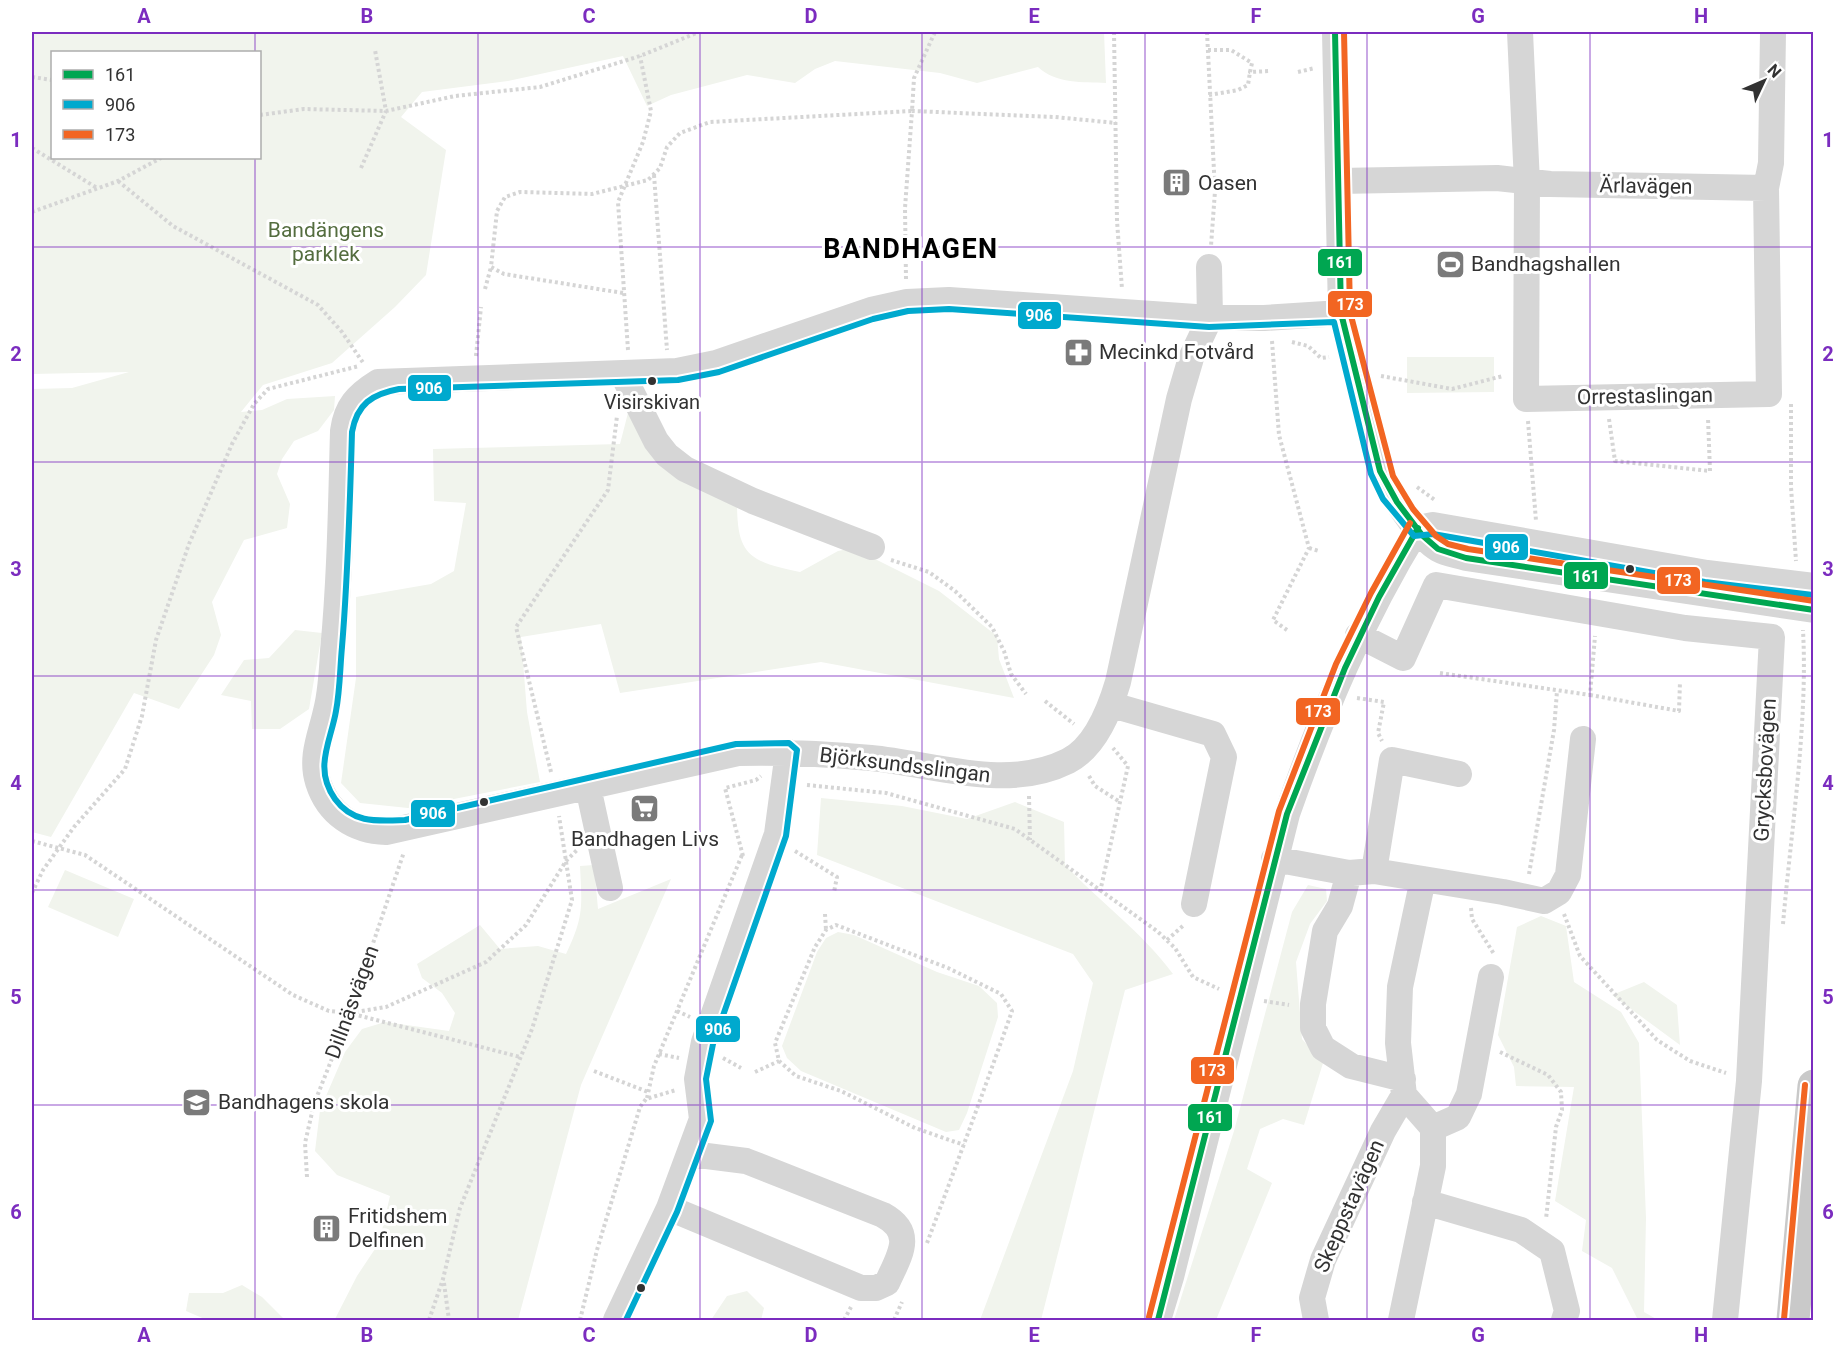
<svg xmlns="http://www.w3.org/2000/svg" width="1845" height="1352" font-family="Roboto,sans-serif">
<rect width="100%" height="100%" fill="#fff"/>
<path fill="#f1f4ed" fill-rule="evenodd" d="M32 32H1104L1106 83C1083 82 1056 84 1038 67L977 83 940 73 835 61 815 69 795 83 747 75 671 95 647 106 623 56 508 81 422 92 401 117 446 150 426 275 395 307 332 363 263 385 241 412 262 410 287 399 335 396 334 410 318 431 294 441 282 459 277 474 290 504 287 528 244 540 212 602 221 635 214 655 179 709 134 693 51 837 32 832V389L72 388 129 372 32 374ZM52 52H260V158H52Z
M1407 357H1494V392L1407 393Z
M629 409 737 502C737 556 749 561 800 572L838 551 853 548 939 591 997 636 999 659 1014 698 821 662 620 693 601 624 521 637 527 712 540 782 408 808 360 803 341 783 356 678V597L431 584 454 571 466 503 434 501 433 449 620 444Z
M295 630 322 633 309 709 280 729H252L251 701 221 695 244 660 269 658Z
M821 798 902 806 967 819 1015 802 1064 822 1065 865C1100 902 1142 932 1173 974L1125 990 1041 1320H980L1073 1071 1093 983 1073 954 817 855Z
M594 865 598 909 671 879 581 1085 518 1320H310L335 1319 357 1276 379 1243 390 1196 337 1175 315 1151 320 1110 345 1052 362 1029 385 1022 449 1031 455 1013 442 993 422 978 417 964 480 925 500 949 538 946 566 954C584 917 582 906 580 866Z
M65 870 134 899 118 937 48 907Z
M1308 885 1326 889 1327 901 1310 924 1296 962 1302 1039 1323 1063 1304 1125 1283 1119 1260 1129 1247 1169 1272 1183 1216 1320H1174L1234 1131 1292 912Z
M1541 916 1566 926 1574 982 1621 1012 1639 1043 1646 1218 1644 1312 1658 1320H1638L1612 1268 1582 1251 1586 1220 1555 1201 1574 1087 1516 1086 1514 1067 1498 1035 1517 927Z
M838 932 854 935 937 972 979 986 997 1003 998 1017 967 1113 959 1130 946 1132 801 1071 787 1058 782 1046 817 952 826 938Z
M1644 982 1677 1005 1680 1045 1612 995Z
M242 1285 262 1297 285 1320H207L186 1311 189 1293H223Z
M747 1291 764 1308 761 1320H711L727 1296Z"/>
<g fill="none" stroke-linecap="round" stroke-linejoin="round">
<path stroke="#d5d5d5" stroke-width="4" stroke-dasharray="3 3" stroke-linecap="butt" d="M1114 32 1117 221 1122 289
M1207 32 1215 191 1211 246
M1208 50H1231L1252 63 1250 72 1270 71
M1298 72 1315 68
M32 77 52 80
M1209 95 1238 90 1248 85 1250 72
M260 115 304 109 386 111 455 96 540 87 640 56 699 32
M32 148 97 188
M361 168 386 111 375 50
M654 175 667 350
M118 181 173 226 318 305 342 332 364 364
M32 212 118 181 161 158
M906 279 905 208 912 111 1055 117 1116 123
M485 289 491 267
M623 293 504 274 491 267 497 211 505 197 520 192 592 194 648 180 660 168 667 147 680 133 710 122 912 111 914 78 935 32
M1272 341 1279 435 1309 548 1273 620 1287 630
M1292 342 1308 346 1321 358 1329 357
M628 350 618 202 643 142 651 111 640 56
M476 356 481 307
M1381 376 1452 389 1503 376
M1791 404V487L1796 561
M1609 419 1615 461 1710 471 1708 418
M1528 421 1536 521
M1417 487 1435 500
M1309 548 1319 551
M891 560 929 572 955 591 992 627 1004 651 1011 674 1026 694
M1440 673 1590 695 1595 636
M1590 695 1679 711 1680 682
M1357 698 1384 702 1378 733 1382 741
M1045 701 1074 724
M551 772 516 627 608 490 617 416
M1089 776 1095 786 1120 802
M807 785 886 793 1015 829 1157 931 1175 948 1193 977 1219 989
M1029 796 1030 840
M32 841 85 855 293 995 329 1011 350 1013 386 1007 486 962 526 925 566 861 578 849
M795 851 837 877 834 892
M743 856 725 788 756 780 761 776
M1529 874 1554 730 1557 691
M1100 892 1128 766 1113 748
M32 893 43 870 74 827 125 769 142 716 156 640 189 544 232 444 254 404 268 389 359 366
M1471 908 1472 919 1494 954
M825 914 826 930
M1564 914 1580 956 1657 1040 1690 1061 1726 1073
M1783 924C1791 831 1808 723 1803 630
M1167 940 1184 925
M1264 1001 1289 1005
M677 1011 690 1017
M353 1014 520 1057
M1500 1052 1548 1075 1561 1092 1562 1110 1556 1127 1546 1219
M659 1054 679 1058
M723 1058 741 1068
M594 1071 648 1092
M755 1072 779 1061
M647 1098 654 1066 742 855
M307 1177 305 1143 314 1104 346 1023 404 852
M927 1243C956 1166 985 1088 1012 1011L1001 994 948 968 836 925 826 930 815 947 775 1043 779 1061 796 1076 841 1091 915 1128 964 1145
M444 1283 449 1320
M429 1320 443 1279 460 1208 532 1029 572 900 559 816
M580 1320 597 1250 640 1107 646 1099 676 1090
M844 1320 851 1307
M894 1320 902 1302"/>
<path stroke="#d6d6d6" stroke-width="26" d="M1335 32 1341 313 1380 471C1390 493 1418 538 1438 549 1447 554 1457 555 1466 558L1814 610
M1520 32 1527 183 1526 399 1769 394 1766 188 1771 163 1773 32
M1339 181 1497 178 1550 184 1766 188
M1209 267 1210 318 1191 358 1179 399 1118 682C1110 709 1096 747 1068 761 1006 792 935 764 871 758 827 754 783 752 738 753L386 832C354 831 328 814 318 782 310 757 321 734 326 711 331 692 332 671 333 651 340 578 341 505 343 431 346 407 357 395 378 382L677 371 716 363 871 310 907 302 949 300 1210 318H1264L1341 313
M623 375 656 441 667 455 685 469 753 501 872 547
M1418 528 1433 525 1707 573 1814 586
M1358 635 1403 658 1436 585 1685 628 1772 637 1749 1081 1725 1320
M1112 705 1213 734 1224 757 1194 904
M588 787 610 888
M1274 859 1349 873 1374 871 1503 892 1544 901 1559 892 1568 875 1583 739
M1374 871 1392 760 1459 774
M1349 873 1340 906 1325 931 1313 1004V1028L1323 1048 1351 1066 1403 1079
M1433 1128 1458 1117 1469 1094 1491 977
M1425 1202 1521 1230 1552 1251 1567 1311 1564 1320
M669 1208 861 1288H876L887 1283C899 1256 916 1233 883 1215L746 1161 691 1154
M616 1320 669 1208 702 1119 697 1079 704 1042 777 834 788 752
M1158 1320 1171 1277 1287 814C1322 714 1362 619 1418 528
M1316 1320 1312 1298 1323 1260 1383 1131 1404 1095 1398 1043 1400 987 1423 879
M1401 1320 1433 1166V1128L1404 1095"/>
<path stroke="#c9c9c9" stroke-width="33" d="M1793 1320 1814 1086"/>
<defs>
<path id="bus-1" d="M1335 32 1341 313 1380 471 1397 502 1422 535 1438 549 1466 558 1814 610
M1158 1320 1287 814 1345 668 1379 597 1418 528"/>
<path id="bus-2" d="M626 1320 677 1212 711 1121 706 1079 713 1044 786 836 797 750 789 743 736 744 405 820C378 821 353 824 335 799 313 768 331 741 336 711 340 690 340 668 342 647 348 575 350 504 352 432 357 404 372 394 399 389L678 380 719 372 873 319 908 311 949 309 1209 327 1334 322 1371 474 1383 499 1414 536 1433 534 1705 582 1813 595"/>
<path id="bus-3" d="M1344 32 1350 312 1393 476 1413 509 1436 536 1448 544 1468 549 1814 601
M1149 1317 1279 811 1336 664 1371 593 1410 523
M1784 1319 1805 1085"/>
</defs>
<use href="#bus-1" stroke="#fff" stroke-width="10"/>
<use href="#bus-2" stroke="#fff" stroke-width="10"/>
<use href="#bus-3" stroke="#fff" stroke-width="10"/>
<use href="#bus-1" stroke="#00a651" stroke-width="6"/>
<use href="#bus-2" stroke="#00a9ce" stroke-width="6"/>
<use href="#bus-3" stroke="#f26522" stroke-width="6"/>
</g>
<path fill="none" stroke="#7b2cbf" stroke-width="1.5" stroke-opacity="0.55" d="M255 32V52M478 32V1320M700 32V1320M922 32V1320M1145 32V1320M1367 32V1320M1590 32V1320M255 158V1320M32 247H1814M32 462H1814M32 676H1814M32 890H1814M32 1105H1814"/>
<defs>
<symbol id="building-square" viewBox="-11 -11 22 22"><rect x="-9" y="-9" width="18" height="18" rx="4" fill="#7a7a7a" stroke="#fff"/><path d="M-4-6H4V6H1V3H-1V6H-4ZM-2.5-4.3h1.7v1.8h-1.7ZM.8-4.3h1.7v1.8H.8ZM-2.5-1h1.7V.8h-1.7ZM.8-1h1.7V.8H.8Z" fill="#fff"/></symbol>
<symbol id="stadium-square" viewBox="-11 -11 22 22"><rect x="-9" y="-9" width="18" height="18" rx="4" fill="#7a7a7a" stroke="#fff"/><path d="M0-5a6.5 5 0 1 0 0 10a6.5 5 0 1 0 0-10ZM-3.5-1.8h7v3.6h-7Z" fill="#fff"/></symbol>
<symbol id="pharmacy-square" viewBox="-11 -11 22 22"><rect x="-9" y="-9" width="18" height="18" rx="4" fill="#7a7a7a" stroke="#fff"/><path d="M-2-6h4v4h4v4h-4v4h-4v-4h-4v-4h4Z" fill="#fff"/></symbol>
<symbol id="supermarket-square" viewBox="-11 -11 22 22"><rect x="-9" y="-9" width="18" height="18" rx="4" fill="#7a7a7a" stroke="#fff"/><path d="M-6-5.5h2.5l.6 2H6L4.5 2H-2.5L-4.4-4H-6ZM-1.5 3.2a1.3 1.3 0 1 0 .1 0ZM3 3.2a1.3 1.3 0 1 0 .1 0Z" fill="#fff"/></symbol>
<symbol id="school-square" viewBox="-11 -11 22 22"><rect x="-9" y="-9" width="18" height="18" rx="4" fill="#7a7a7a" stroke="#fff"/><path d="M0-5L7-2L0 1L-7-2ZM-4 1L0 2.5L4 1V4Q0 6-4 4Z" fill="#fff"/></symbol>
</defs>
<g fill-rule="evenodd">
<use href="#building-square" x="1160" y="166" width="33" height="33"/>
<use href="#stadium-square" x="1434" y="248" width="33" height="33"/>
<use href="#pharmacy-square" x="1062" y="336" width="33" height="33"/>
<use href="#supermarket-square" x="628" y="792" width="33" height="33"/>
<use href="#school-square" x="180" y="1086" width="33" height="33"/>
<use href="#building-square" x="310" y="1212" width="33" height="33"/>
</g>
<g fill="#323232" stroke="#fff" stroke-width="2">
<circle cx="652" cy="381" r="5"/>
<circle cx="1630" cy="569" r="5"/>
<circle cx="484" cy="802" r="5"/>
<circle cx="641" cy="1288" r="5"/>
</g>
<g text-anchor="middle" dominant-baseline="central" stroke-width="6" stroke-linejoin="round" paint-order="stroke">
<g font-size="20" fill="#323232" stroke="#fff">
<text x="652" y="402">Visirskivan</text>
</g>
<g font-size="21" fill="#323232" stroke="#fff" text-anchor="start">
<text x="1198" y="183">Oasen</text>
<text x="1471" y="264">Bandhagshallen</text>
<text x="1099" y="352">Mecinkd Fotvård</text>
<text x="645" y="839" text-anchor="middle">Bandhagen Livs</text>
<text x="218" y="1102">Bandhagens skola</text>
<text x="348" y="1216">Fritidshem<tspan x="348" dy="24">Delfinen</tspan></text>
</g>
<g font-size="21" fill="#323232" stroke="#fff">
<text transform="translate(1646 186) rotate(1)">Ärlavägen</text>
<text transform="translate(1645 396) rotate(-1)">Orrestaslingan</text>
<text transform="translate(905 765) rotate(7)">Björksundsslingan</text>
<text transform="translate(1765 770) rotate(-87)">Grycksbovägen</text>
<text transform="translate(352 1002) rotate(-70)">Dillnäsvägen</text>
<text transform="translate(1349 1206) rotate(-66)">Skeppstavägen</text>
</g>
<g font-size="21" fill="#546d3f" stroke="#fff">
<text x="326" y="230">Bandängens<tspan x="326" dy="24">parklek</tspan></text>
</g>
<g font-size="27" font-weight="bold" letter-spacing="1.5" fill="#000" stroke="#fff">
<text x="911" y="249">BANDHAGEN</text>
</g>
</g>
<g stroke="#fff" stroke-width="2">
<rect x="1317" y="248" width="46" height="29" rx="6" fill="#00a651"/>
<rect x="1327" y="290" width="46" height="28" rx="6" fill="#f26522"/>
<rect x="1017" y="301" width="45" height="29" rx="6" fill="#00a9ce"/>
<rect x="407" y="374" width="45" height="28" rx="6" fill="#00a9ce"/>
<rect x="1484" y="533" width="45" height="28" rx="6" fill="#00a9ce"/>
<rect x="1563" y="561" width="46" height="29" rx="6" fill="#00a651"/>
<rect x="1656" y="566" width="45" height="29" rx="6" fill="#f26522"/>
<rect x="1295" y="697" width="46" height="29" rx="6" fill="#f26522"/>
<rect x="410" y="799" width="46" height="29" rx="6" fill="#00a9ce"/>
<rect x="695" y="1015" width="46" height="28" rx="6" fill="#00a9ce"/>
<rect x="1190" y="1056" width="45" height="29" rx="6" fill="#f26522"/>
<rect x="1187" y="1103" width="46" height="29" rx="6" fill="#00a651"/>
</g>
<g font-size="16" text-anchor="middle" font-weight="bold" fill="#fff">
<text x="1340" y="268">161</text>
<text x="1350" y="310">173</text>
<text x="1039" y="321">906</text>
<text x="429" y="394">906</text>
<text x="1506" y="553">906</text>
<text x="1586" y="582">161</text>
<text x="1678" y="586">173</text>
<text x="1318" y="717">173</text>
<text x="433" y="819">906</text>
<text x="718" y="1035">906</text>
<text x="1212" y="1076">173</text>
<text x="1210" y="1123">161</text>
</g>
<rect width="1845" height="1352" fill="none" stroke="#ffffff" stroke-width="66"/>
<rect x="51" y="51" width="210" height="108" fill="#ffffff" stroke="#adadad" stroke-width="1.5"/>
<rect x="63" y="70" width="30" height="9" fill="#00a651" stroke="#adadad" stroke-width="1.5"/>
<text x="105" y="81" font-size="18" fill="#323232">161</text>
<rect x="63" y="100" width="30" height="9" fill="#00a9ce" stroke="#adadad" stroke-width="1.5"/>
<text x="105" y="111" font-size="18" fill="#323232">906</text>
<rect x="63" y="130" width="30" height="9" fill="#f26522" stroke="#adadad" stroke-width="1.5"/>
<text x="105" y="141" font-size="18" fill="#323232">173</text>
<g transform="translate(1764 81) rotate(46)" stroke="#ffffff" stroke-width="4.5" paint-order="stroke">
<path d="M0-4.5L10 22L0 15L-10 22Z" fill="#323232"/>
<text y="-9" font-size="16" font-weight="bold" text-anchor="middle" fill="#323232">N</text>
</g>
<rect x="33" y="33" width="1779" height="1286" fill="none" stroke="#7b2cbf" stroke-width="2"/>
<g font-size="20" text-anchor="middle" font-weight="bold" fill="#7b2cbf">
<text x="144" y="23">A</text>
<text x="367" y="23">B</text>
<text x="589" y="23">C</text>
<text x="811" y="23">D</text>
<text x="1034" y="23">E</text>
<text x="1256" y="23">F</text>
<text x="1478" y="23">G</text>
<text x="1701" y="23">H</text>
<text x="16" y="147">1</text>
<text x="1828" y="147">1</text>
<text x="16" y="361">2</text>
<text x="1828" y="361">2</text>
<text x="16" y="576">3</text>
<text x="1828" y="576">3</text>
<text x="16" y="790">4</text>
<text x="1828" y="790">4</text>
<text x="16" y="1004">5</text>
<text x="1828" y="1004">5</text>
<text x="16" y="1219">6</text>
<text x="1828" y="1219">6</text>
<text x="144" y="1342">A</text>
<text x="367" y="1342">B</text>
<text x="589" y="1342">C</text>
<text x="811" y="1342">D</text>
<text x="1034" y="1342">E</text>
<text x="1256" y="1342">F</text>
<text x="1478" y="1342">G</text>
<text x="1701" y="1342">H</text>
</g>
</svg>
